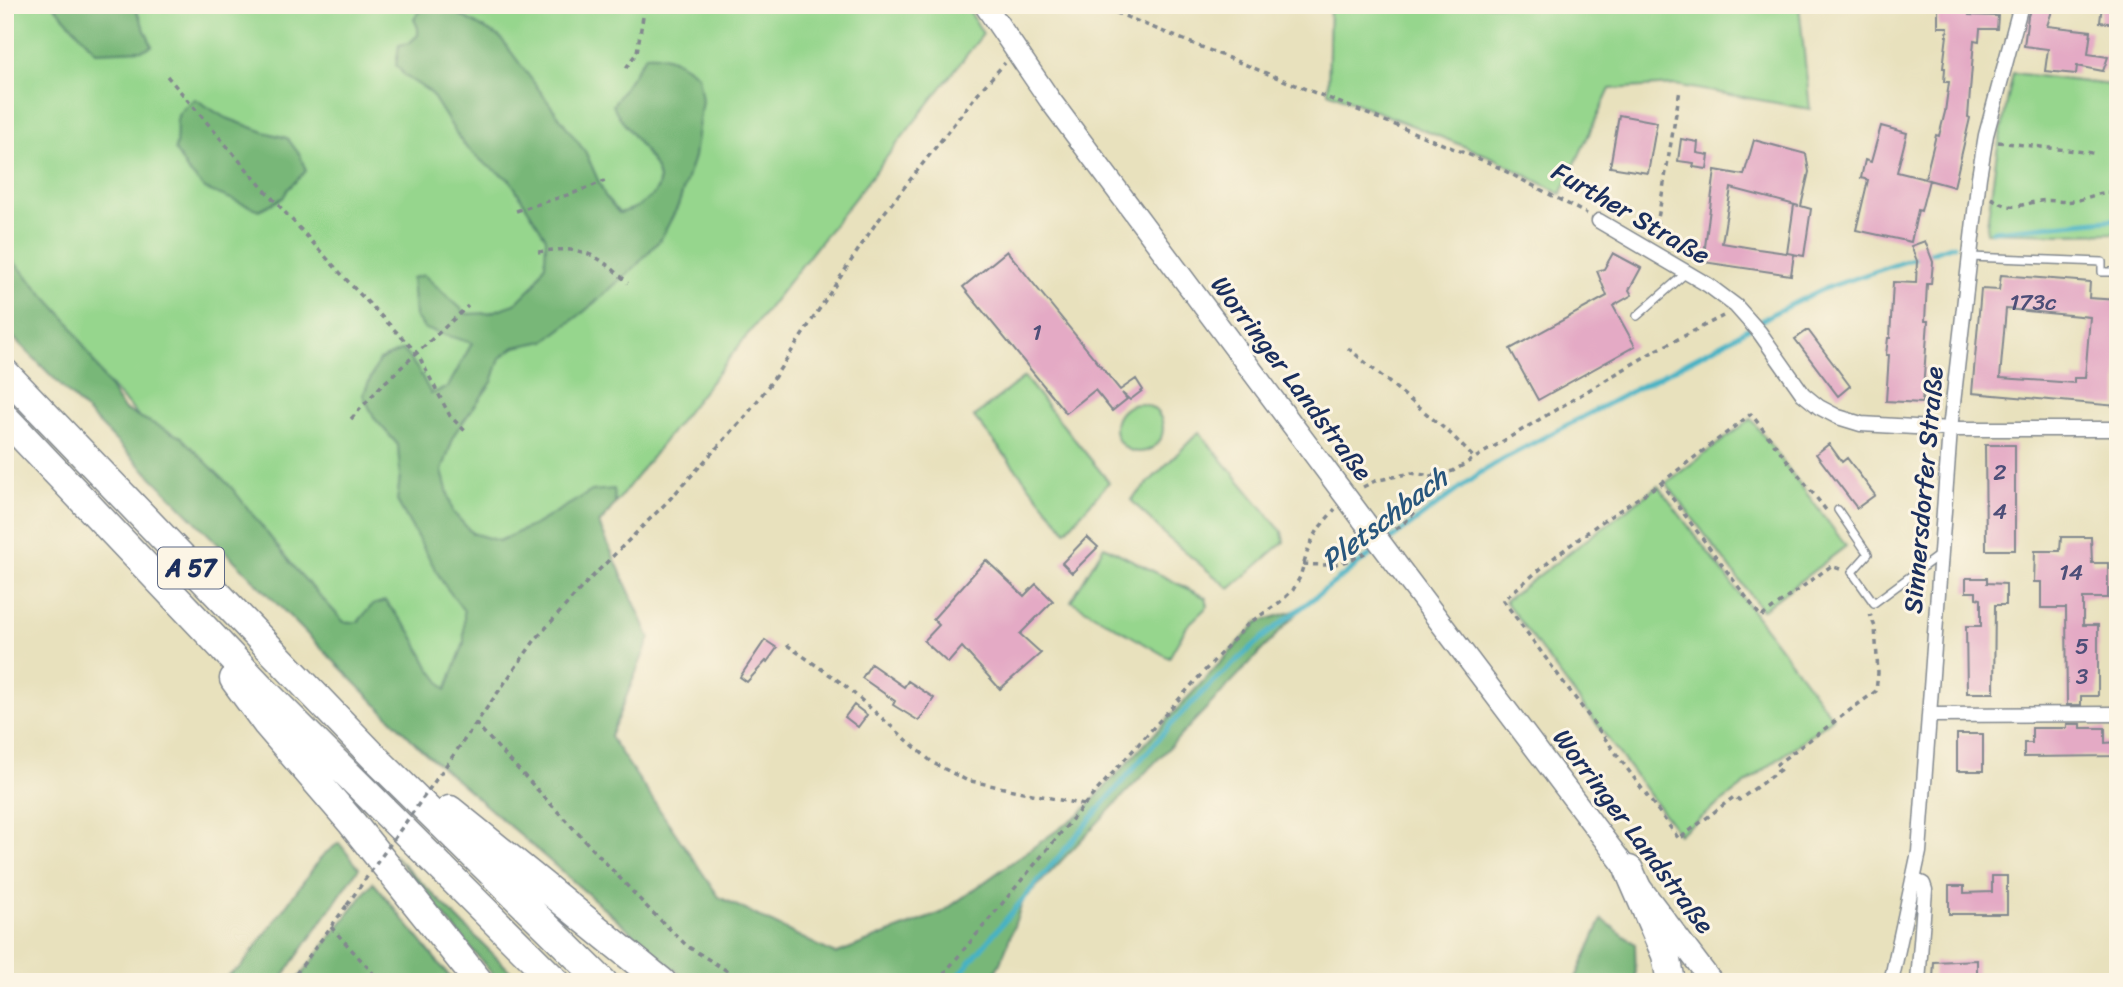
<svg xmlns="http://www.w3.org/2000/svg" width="2123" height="987" font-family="Sriracha,sans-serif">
<rect width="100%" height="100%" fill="#fcf5e5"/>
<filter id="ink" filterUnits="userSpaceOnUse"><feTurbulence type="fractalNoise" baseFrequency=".0143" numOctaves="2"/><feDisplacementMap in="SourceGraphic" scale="14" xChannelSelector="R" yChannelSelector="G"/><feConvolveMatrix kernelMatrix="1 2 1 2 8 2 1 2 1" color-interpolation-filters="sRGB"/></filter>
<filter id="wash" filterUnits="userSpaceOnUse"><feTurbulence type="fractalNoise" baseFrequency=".00686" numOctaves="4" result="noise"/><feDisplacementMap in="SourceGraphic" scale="28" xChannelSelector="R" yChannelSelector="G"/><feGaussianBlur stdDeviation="1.57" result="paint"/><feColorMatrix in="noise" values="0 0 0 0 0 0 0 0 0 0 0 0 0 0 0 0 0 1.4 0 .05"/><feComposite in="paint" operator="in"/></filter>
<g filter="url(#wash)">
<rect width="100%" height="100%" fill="#e8e1bd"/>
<path fill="#96d68d" stroke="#588276" stroke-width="2" d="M5 5H966L983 34 438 730 5 276Z
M1330 5H1799L1810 109 1675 85 1610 89 1561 194 1496 159 1328 92Z
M2013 73 2118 86V233L2060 234 1986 232 1997 152Z
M1024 377 1109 482 1066 531 974 417Z
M1115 428a24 24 0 1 1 48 0a24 24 0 1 1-48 0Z
M1751 419 1846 546 1762 610 1666 483Z
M1199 432 1282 532 1284 542 1230 589 1167 537 1131 500Z
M1658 486 1833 718 1679 834 1505 601Z
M1104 546 1206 598 1208 606 1187 626 1169 658 1071 601Z"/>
<path fill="#78b778" stroke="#4a736b" stroke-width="2" d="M53 5H134L152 46 143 50 96 52Z
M425 5H442L500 37 586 153 605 196 619 213C631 210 638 208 648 199 654 194 659 189 659 181 659 161 621 126 613 105L646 55C667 53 682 63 698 75L702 100 694 157 678 206 661 239 636 266 585 311 545 341 515 347 500 358 492 382 455 433 442 471 453 512 472 533 499 541 534 525 592 491 614 489 615 504 599 524 650 638 610 737 719 897 835 954 941 913 1081 813 1258 622 1301 609 1023 901 1002 959 990 982H689L421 749 5 329V252L69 322 123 409 181 437 231 487 297 571 344 622H358L372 605 385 601 411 632 429 667 446 690 464 643V611L443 583 397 501 400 476 398 445 375 419 363 395 379 360 403 350 419 371 431 394 448 387 472 343 425 329 415 316 412 278 424 275 467 314 489 313 515 304 535 284 545 264 546 238 510 180 485 164 463 144 430 92 405 76 396 65 399 45 409 43 418 35V28L414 19Z
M195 99 224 117 264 132 287 138 300 155 306 171 288 189 283 198 259 210 205 189 187 170 175 150C181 122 167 118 195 99Z
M339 843 359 868 279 982H218L241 967 323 855Z
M394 855 521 982H499Z
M373 882 454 982H296Z
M1602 919 1635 944 1636 982H1574Z"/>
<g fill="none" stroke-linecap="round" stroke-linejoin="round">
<path stroke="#46b2c4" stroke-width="5" d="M1992 231 2118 219
M1386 543 1480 473 1503 459 1729 340 1772 314 1823 289 1954 245
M953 982 1171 724 1208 687 1263 637 1378 549"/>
</g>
<g id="blocks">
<path fill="#e4aac5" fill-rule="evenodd" d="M1938 5H1971L1969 15 1998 16 1997 29H1980L1979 41 1974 40 1968 117 1970 118 1954 187 1925 179 1936 135 1939 136 1945 112 1949 82H1944L1945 68H1943L1948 27H1938Z
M2032 5H2054L2047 26 2091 31 2088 54 2108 57 2103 71 2077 66 2076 74 2045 71 2048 49 2024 46 2028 16Z
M2102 5H2118V24L2100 22Z
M1619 115 1657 122 1648 173 1610 167Z
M1881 126 1907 133 1897 172 1929 180 1921 211 1918 210 1911 242 1856 230 1868 180 1861 178 1865 160 1871 162Z
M1681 139 1698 142 1697 153 1709 155 1707 169 1693 167 1694 163 1678 161Z
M1754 140 1806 154 1809 172 1801 206 1811 209 1804 256 1787 253 1794 205 1799 206 1731 188 1722 243 1758 249 1794 254 1791 275 1703 262 1715 170 1744 175Z
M1925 241 1933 262 1931 284H1927L1925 321H1928L1922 403 1886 401 1889 355H1886L1888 338H1890L1893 282 1916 283 1917 261 1911 246Z
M1007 251 1120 390 1136 379 1143 390 1130 400 1122 393 1127 399 1112 411 1095 390 1066 413 963 287Z
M1613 253 1641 268 1629 290 1632 295 1613 306 1635 346 1538 400 1510 349 1607 296 1597 271 1604 269Z
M2001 275 2090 282 2089 298 2118 300 2117 406 1972 393 1981 289 1999 290ZM2006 309 2090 317 2085 378H2074V383L2000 378Z
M1808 330 1850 386 1838 396 1795 339Z
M1829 444 1842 462 1847 458 1875 495 1857 508 1816 454Z
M1985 445H2015V550H1986Z
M1087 537 1098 547 1072 573 1062 563Z
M2061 537H2091L2092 563H2108V598H2083V625H2098V696H2081V705H2067L2066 608H2041V582H2034L2035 551H2060Z
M986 560 1024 596 1036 584 1053 601 1020 634 1041 653 1000 689 962 647 948 663 924 641 939 625 933 619Z
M1966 578H1987V583L2006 584V605H1995L1994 693H1967L1966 626H1981V599L1976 598V592H1966Z
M765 640 777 648 767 662 766 661 747 682 740 677Z
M871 664 904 687 908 681 934 698 919 721 893 705 895 701 862 678Z
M854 705 867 715 858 727 845 717Z
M2067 724H2081V728H2105V743L2118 742V756L2024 757V743H2032V728H2067Z
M1957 734H1983V771H1957Z
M1992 876H2007V914H1949V886H1964V893L1992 892Z
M1977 960V979H1933L1934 962Z"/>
</g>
</g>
<g filter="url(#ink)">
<use href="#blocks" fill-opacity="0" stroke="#82888e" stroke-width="2"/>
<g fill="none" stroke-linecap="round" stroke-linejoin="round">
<defs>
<path id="service" d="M1970 257 2102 262V272H2118
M1637 316 1686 273
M1838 510 1868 554 1852 572 1874 603 1939 555"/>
<path id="minor" d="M1599 221 1708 285 1736 306 1760 333 1803 394 1819 407 1838 417 1861 424 1950 429H2118
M1930 715 2118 714
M1913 880 1923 884 1925 890 1918 982
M1891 982 1919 852 1950 429 1979 177 1986 135 2021 5"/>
<path id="secondary" d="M985 5 1050 100 1364 521
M1394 561 1712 982"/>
<path id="motorway" d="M5 373 378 761 603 982
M5 418 263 690 556 982
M234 679 267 724 352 823 479 982
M450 810 662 982
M1629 870 1666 955 1671 982"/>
</defs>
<use href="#service" stroke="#82888e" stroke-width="10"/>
<use href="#minor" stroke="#82888e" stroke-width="17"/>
<use href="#secondary" stroke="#82888e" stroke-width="24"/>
<use href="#motorway" stroke="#82888e" stroke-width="31"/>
<path stroke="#82888e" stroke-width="3.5" stroke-dasharray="5 5" stroke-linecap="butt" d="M1097 5 1492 164 1587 214
M626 68 637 52 645 5
M167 76 262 187 354 288 417 353 450 416 466 432
M1998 142 2093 153
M1991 198C2016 212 2015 205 2040 201 2051 199 2063 203 2074 201 2089 198 2103 190 2118 192
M516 211 574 193 605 181
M1655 236 1680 90
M538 252C581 245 597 253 628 283
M1348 348 1452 435 1475 459
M351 419 381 386 468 306
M1661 483 1751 414 1826 510
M1363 487 1375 481 1411 473 1432 476 1453 471 1651 353 1723 316
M1396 529C1418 513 1424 502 1432 476
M1303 564C1332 566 1339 566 1365 553
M1840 569 1831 566 1761 617 1661 483 1597 525 1556 556 1503 600 1679 839 1735 796 1739 800 1781 769 1777 764 1876 691 1878 673 1875 627 1870 614
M787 645 843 684 933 763 966 780 1084 805
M475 723 645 905 687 946 745 982
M462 743 535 640 584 585 669 500 746 416 772 381 874 226 978 93 1005 63
M331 927 381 982
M290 982 347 905
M937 982 1084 805 1197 679 1248 624 1280 602 1293 590 1300 577 1309 546 1319 528 1335 509"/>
<use href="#service" stroke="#fff" stroke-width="7"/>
<use href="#minor" stroke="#fff" stroke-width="14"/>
<use href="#secondary" stroke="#fff" stroke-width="21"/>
<use href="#motorway" stroke="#fff" stroke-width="28"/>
<defs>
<path id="secondary-bridge" d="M1364 521 1394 561"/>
</defs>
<use href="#secondary-bridge" stroke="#82888e" stroke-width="24" stroke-linecap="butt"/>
<path stroke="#82888e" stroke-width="3.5" stroke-dasharray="5 5" stroke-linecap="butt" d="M347 905 462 743"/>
<use href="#secondary-bridge" stroke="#fff" stroke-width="21"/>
</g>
</g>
<g text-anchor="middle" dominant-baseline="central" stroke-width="6" stroke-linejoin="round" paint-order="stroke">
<g font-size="23" fill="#4d4e78">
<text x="2033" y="302">173c</text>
<text x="1037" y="332">1</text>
<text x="2000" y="472">2</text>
<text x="2000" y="511">4</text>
<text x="2071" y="572">14</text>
<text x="2082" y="646">5</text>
<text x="2082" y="676">3</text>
</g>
<rect fill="#fcf5e5" stroke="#5e6a86" stroke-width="2" x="158" y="547.5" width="66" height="41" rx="5"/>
<g font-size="24" font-weight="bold" fill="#1b2f5e">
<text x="191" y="568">A 57</text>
</g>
<g font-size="26" fill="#1b2f5e" stroke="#fcf5e5">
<text transform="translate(1631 213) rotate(30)">Further Straße</text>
<text transform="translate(1292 378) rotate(53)">Worringer Landstraße</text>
<text transform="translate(1923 490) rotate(-85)">Sinnersdorfer Straße</text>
<text transform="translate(1634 831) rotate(53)">Worringer Landstraße</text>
</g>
<g font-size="28" font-style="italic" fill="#28567d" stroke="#fcf5e5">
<text transform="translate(1384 519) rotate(-37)">Pletschbach</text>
</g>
</g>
<rect width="2123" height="987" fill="none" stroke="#fcf5e5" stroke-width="28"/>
</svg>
